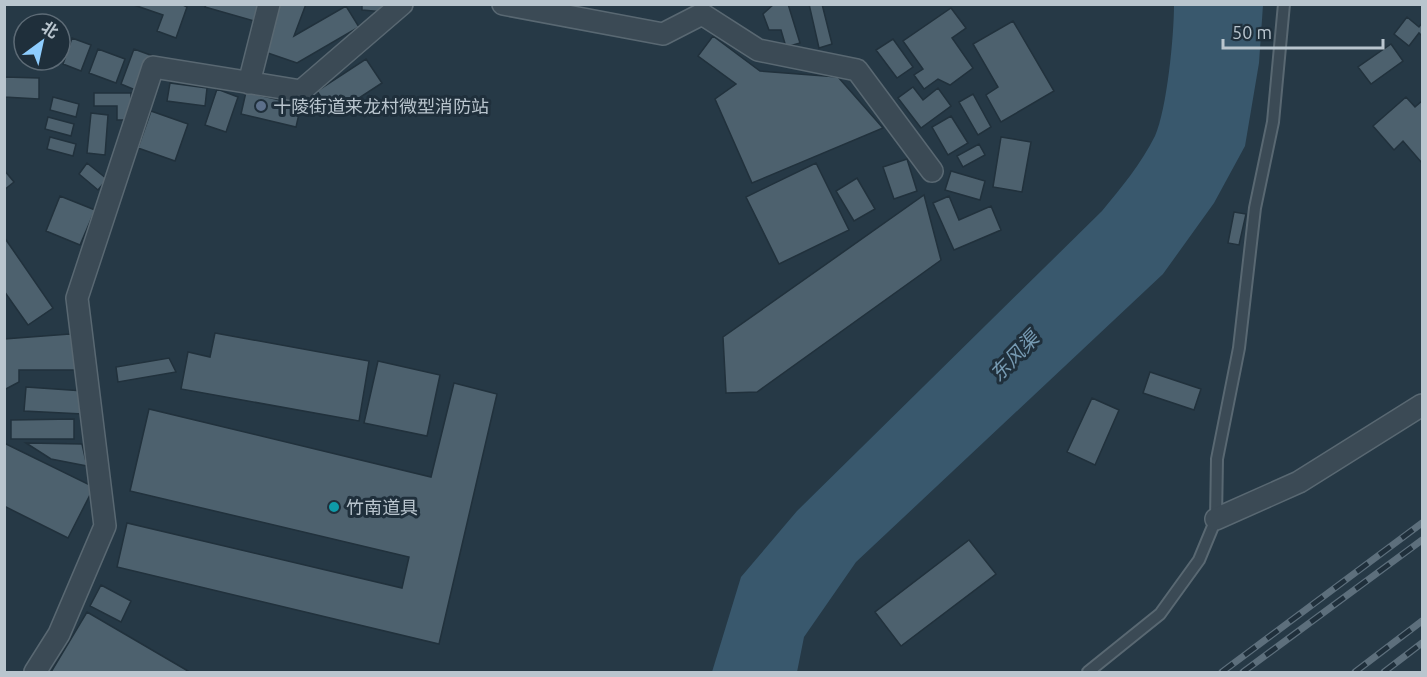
<svg xmlns="http://www.w3.org/2000/svg" width="1427" height="677" font-family="Ubuntu,'Noto Sans SC',sans-serif">
<rect width="100%" height="100%" fill="#263946"/>
<path fill="#39586d" d="M1174 5H1263L1259 63 1245 146 1214 203 1163 274 856 562 804 637 797 672H712L741 577 797 511 1102 211C1121 188 1141 164 1155 136 1167 109 1174 36 1174 5Z"/>
<path fill="#4d616e" stroke="#21313c" stroke-width="1.5" d="M181 4 187 7 176 38 157 31 163 15 134 5Z
M206 4H266L261 23 205 7Z
M279 4H306L294 36 346 6 359 27 297 63 262 51Z
M362 4H386L385 12 362 10Z
M774 4H788L800 43 786 47 781 30H769L763 14Z
M809 4H822L832 44 819 48Z
M951 8 966 28 952 38 973 68 950 85 938 79 924 89 914 75 923 69 903 41Z
M1407 17 1419 27 1422 23V36L1419 33 1409 46 1394 34Z
M1013 21 1054 91 1001 122 986 95 998 87 973 44Z
M713 36 760 71 838 77 883 128 752 183 715 99 736 84 698 56Z
M72 38 91 45 81 71 63 64Z
M893 39 913 67 897 78 876 50Z
M1391 44 1403 61 1371 84 1358 67Z
M98 49 125 59 116 83 89 73Z
M134 49 153 56 140 92 121 84Z
M366 59 382 83 333 115 317 91Z
M4 77 39 78V99L4 97Z
M170 83 207 88 205 106 167 101Z
M913 87 923 100 938 88 951 106 921 128 898 98Z
M217 89 238 97 226 132 205 125Z
M246 92 301 105 296 127 241 114Z
M94 93H131V120H117V106H94Z
M973 94 991 127 978 135 959 102Z
M53 97 79 104 76 117 50 110Z
M1406 97 1415 107 1422 101V163L1403 141 1394 150 1373 126Z
M151 111 188 124 175 161 138 148Z
M91 113 108 115 105 155 87 153Z
M951 116 968 143 948 155 932 127Z
M48 117 74 124 71 136 45 129Z
M50 137 76 144 73 156 47 149Z
M1001 137 1031 142 1022 192 993 187Z
M979 144 985 155 963 167 957 156Z
M907 159 917 191 894 199 883 167Z
M87 163 107 179 98 190 79 174Z
M816 163 849 230 779 264 746 197Z
M4 170 14 182 4 190Z
M951 171 985 181 980 200 945 190Z
M857 178 875 209 854 221 836 191Z
M924 195 941 260 757 392 726 393 723 337Z
M60 196 95 210 80 245 46 231Z
M949 196 959 220 991 206 1001 230 954 250 933 203Z
M1234 212 1246 214 1239 245 1228 243Z
M4 237 53 308 28 325 4 291Z
M215 333 369 361 359 421 181 389 188 352 210 357Z
M70 334 75 336V370H19V382L4 390V339Z
M169 358 176 372 118 382 116 367Z
M378 361 440 375 427 436 364 423Z
M1150 372 1201 389 1194 410 1143 393Z
M454 383 497 394 439 644 117 567 127 523 402 588 409 557 130 491 149 409 431 477Z
M26 387 84 391 83 414 24 411Z
M1092 398 1119 410 1095 465 1067 452Z
M74 419V439H11V420Z
M4 443 94 487 68 538 4 506Z
M26 443 82 444 87 466 51 459Z
M969 540 996 574 901 646 875 612Z
M101 585 131 601 121 622 90 606Z
M87 612 188 671 187 672H51Z"/>
<g fill="none" stroke-linecap="round" stroke-linejoin="round">
<defs>
<path id="service" d="M1088 672 1160 614 1199 560 1216 519 1217 459 1239 348 1255 208 1273 122 1284 4"/>
<path id="minor" d="M503 4 663 34 702 14 758 50 857 70 932 171
M249 83 269 4
M1216 519 1299 482 1422 405
M35 672 59 634 105 526 77 298 153 67 301 91 402 4"/>
</defs>
<use href="#service" stroke="#596872" stroke-width="14"/>
<use href="#minor" stroke="#596872" stroke-width="24"/>
<use href="#service" stroke="#3b4a55" stroke-width="10"/>
<use href="#minor" stroke="#3b4a55" stroke-width="21"/>
<defs>
<path id="rail" d="M1222 672 1422 523
M1243 672 1422 540
M1355 672 1422 621
M1384 672 1422 643"/>
</defs>
<use href="#rail" stroke="#5d6f7c" stroke-width="7"/>
<use href="#rail" stroke="#1f2f3b" stroke-width="4.5" stroke-dasharray="14" stroke-linecap="butt"/>
</g>
<circle fill="#5c6f8a" stroke="#1f2f3b" stroke-width="2" cx="261" cy="106" r="6"/>
<circle fill="#0f9aa8" stroke="#1f2f3b" stroke-width="2" cx="334" cy="507" r="6"/>
<g text-anchor="middle" dominant-baseline="central" stroke-width="6" stroke-linejoin="round" paint-order="stroke">
<g font-size="18" fill="#b9c5ce" stroke="#1f2f3b" text-anchor="start">
<text x="273" y="106">十陵街道来龙村微型消防站</text>
<text x="346" y="507">竹南道具</text>
</g>
<g font-size="20" font-style="italic" fill="#779bb3" stroke="#1f2f3b">
<text transform="translate(1014 356) rotate(-46)">东风渠</text>
</g>
</g>
<rect width="1427" height="677" fill="none" stroke="#b9c5ce" stroke-width="12"/>
<g transform="translate(42 42) rotate(33)"><circle r="28" fill="#1f2f3b" stroke="#5d6b76" stroke-width="1.5"/>
<path d="M0-4.5L10 22L0 15L-10 22Z" fill="#8ecdfe"/>
<text y="-9" font-size="16" font-weight="bold" text-anchor="middle" fill="#b9c5ce">北</text>
</g>
<path d="M1223 39v9h160v-9" fill="none" stroke="#b9c5ce" stroke-width="3"/>
<text x="1232" y="39" font-size="18" fill="#b9c5ce" stroke="#1f2f3b" stroke-width="4.5" paint-order="stroke">50 m</text>
</svg>
